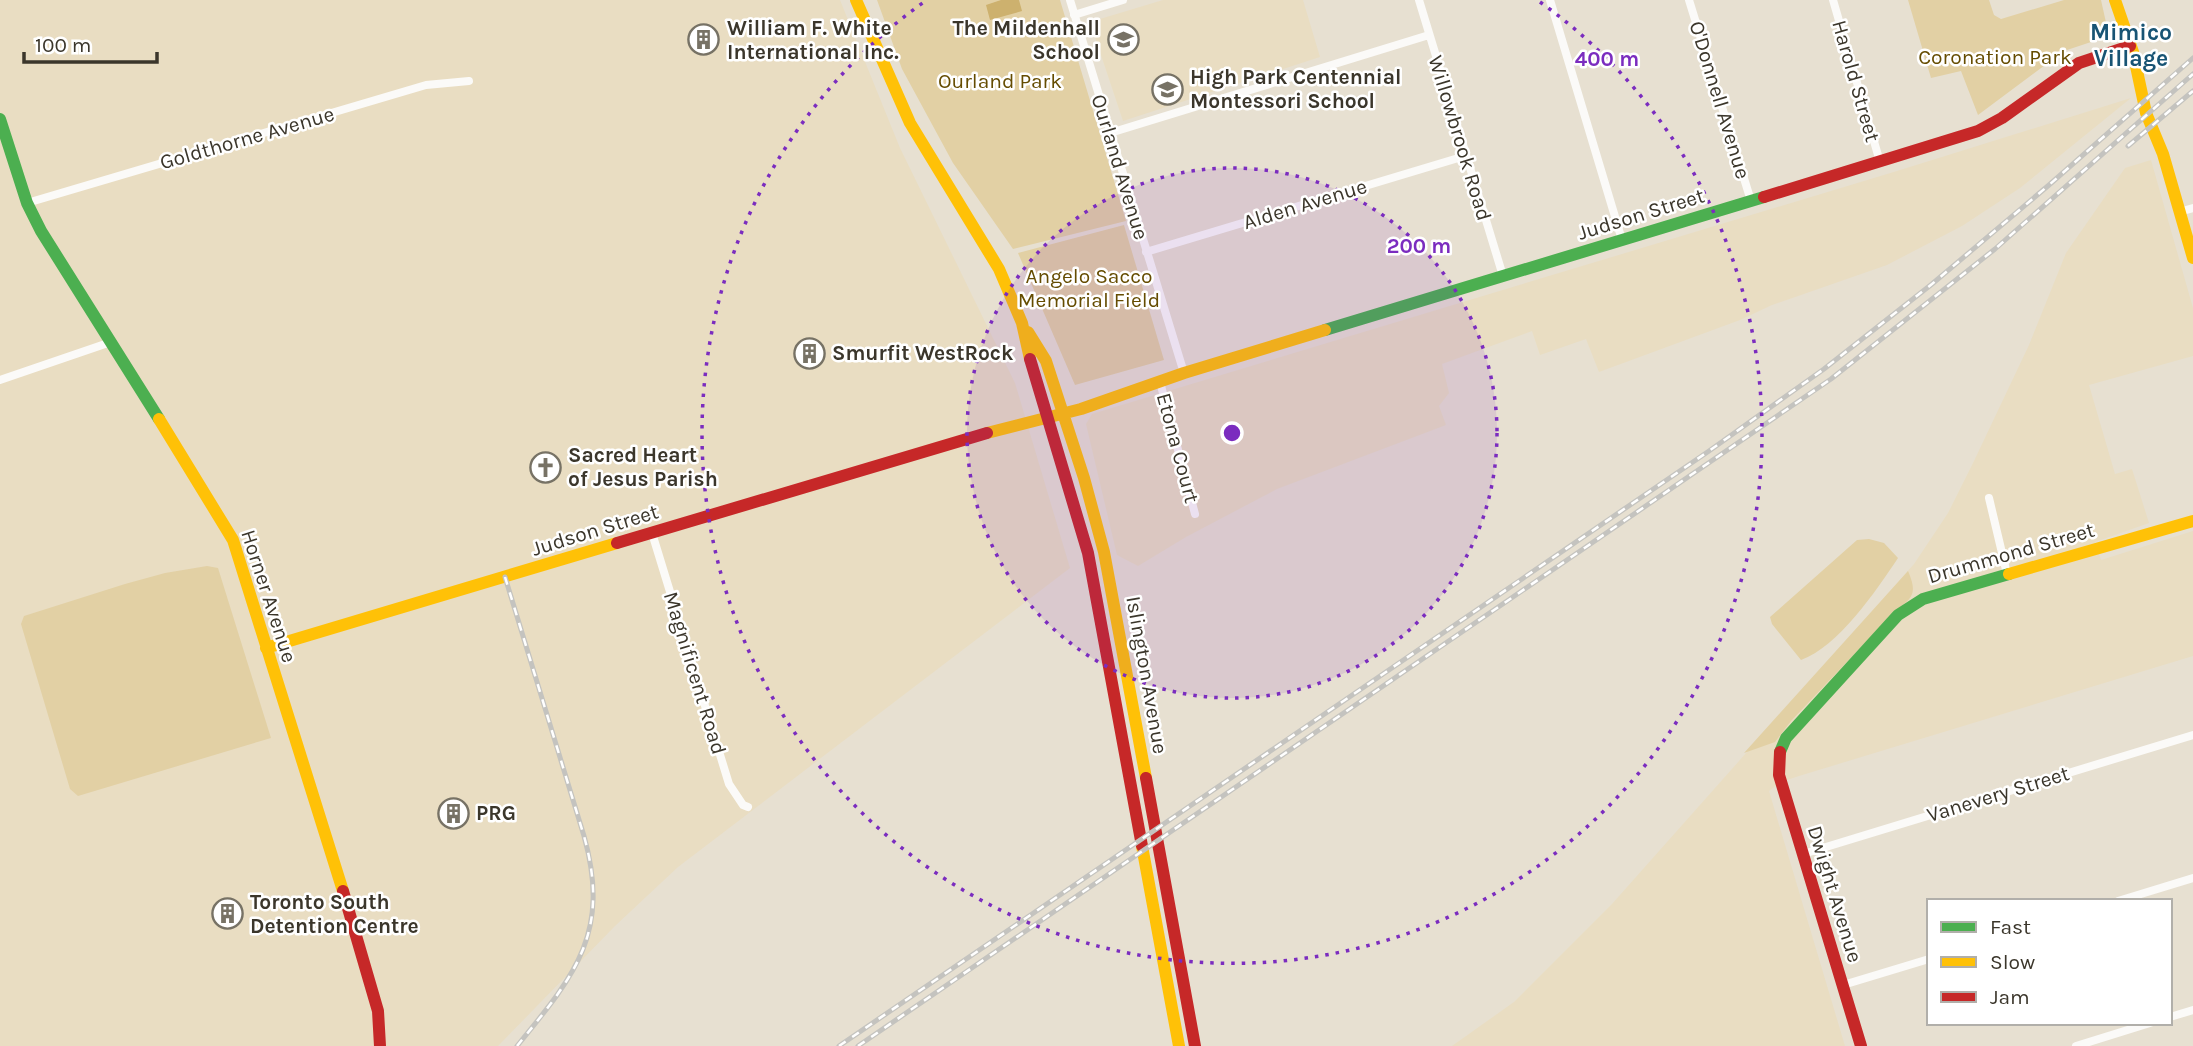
<svg xmlns="http://www.w3.org/2000/svg" width="2193" height="1046" font-family="Karla,sans-serif">
<rect width="100%" height="100%" fill="#e7e0d1"/>
<path fill="#e9ddc2" d="M0 0H840L900 148 1015 383 1070 568 678 867 615 926 498 1046H0Z
M1163 0H1303L1320 57 1123 121 1090 22Z
M2131 98 2020 188 1962 226 1887 265 1772 305 1740 320 1599 372 1586 339 1540 355 1532 331 1442 364 1449 393 1439 406 1446 425 1277 489 1186 537 1138 566 1117 555 1086 424 1092 414 1897 171Z
M2151 160 2193 308V356L2089 385 2115 474 2132 469 2149 523 2095 542 2101 560 2193 531V656L1799 776 1781 782 1769 791 1845 1046H1452L1514 1002 1612 904 1914 564 1948 513 1974 461 2029 345 2066 253 2125 168Z"/>
<path fill="#e2d0a4" d="M877 0H1060L1126 221 1013 249 953 163 902 69Z
M1908 0H1989L1994 15 2001 19 2064 0H2101L2109 36 2064 51 1978 115 1961 71 1931 78Z
M1124 225 1164 360 1075 385 1018 253Z
M1869 539 1884 543 1898 558C1876 591 1838 647 1801 660L1772 624 1770 617 1857 540Z
M207 566 218 568 271 738 78 796 70 789 21 624 24 616 125 584 165 573Z
M1908 571C1917 592 1914 598 1896 610L1791 721 1775 742 1744 753Z"/>
<path fill="#cdb16e" d="M1001 0H1019L1022 11 990 20 986 5Z"/>
<g fill="none" stroke-linecap="round" stroke-linejoin="round">
<path stroke="#fbfaf8" stroke-width="8" d="M1070 0 1184 373
M1419 0 1503 276
M1550 0 1622 240
M1689 0 1751 201
M1833 0 1880 162
M1074 15 1123 0
M1110 133 1429 35
M27 203 426 85 469 81
M2179 212 2193 208
M1146 252 1465 156
M0 380 111 342
M1160 382 1195 514
M1989 498 2007 574
M652 533 729 784 743 805 748 807
M1803 854 2193 735
M2118 901 2193 878
M1843 985 1929 959
M2170 1017 2193 1010
M2076 1046 2150 1023"/>
<path stroke="#4caf50" stroke-width="12" d="M0 119 27 203 41 231 159 419
M1325 330 1764 197
M1780 752 1786 738 1898 615 1923 599 2009 574"/>
<path stroke="#ffc107" stroke-width="12" d="M856 0 910 123 999 269 1022 323 1030 359
M2115 0 2133 52 2146 113 2163 154 2193 258
M1028 332 1046 361 1084 478 1104 552 1146 778
M159 419 233 540 343 891
M987 433 1081 409 1184 373 1325 330
M2009 574 2193 521
M266 648 617 543
M1142 846 1179 1046"/>
<path stroke="#c62828" stroke-width="12" d="M1764 197 1978 131 2002 118 2079 63 2130 46
M1030 359 1088 553 1142 846
M617 543 987 433
M1780 752 1779 775 1861 1046
M1146 778 1195 1046
M343 891 378 1011 380 1046"/>
<defs>
<path id="rail" d="M2128 146 2193 91
M505 577 584 836C611 933 575 975 517 1046
M839 1046 1709 451 1824 369 1932 284 2049 185 2193 58
M858 1046 1831 379 1995 249 2193 74"/>
</defs>
<use href="#rail" stroke="#c4c3bf" stroke-width="5"/>
<use href="#rail" stroke="#fff" stroke-width="2.5" stroke-dasharray="8" stroke-linecap="butt"/>
</g>
<circle cx="1232" cy="433" r="265" fill="#7b2cbf" fill-opacity=".12"/>
<g fill="none" stroke="#7b2cbf" stroke-width="3.5" stroke-dasharray="3.5 7">
<circle cx="1232" cy="433" r="265"/>
<path d="M1540 2A530 530 0 1 1 924 2"/>
</g>
<defs>
<symbol id="building-ring" viewBox="-11 -11 22 22"><circle r="9.5" fill="#fff" stroke="#777265" stroke-width="1.5"/><path d="M-4-6H4V6H1V3H-1V6H-4ZM-2.5-4.3h1.7v1.8h-1.7ZM.8-4.3h1.7v1.8H.8ZM-2.5-1h1.7V.8h-1.7ZM.8-1h1.7V.8H.8Z" fill="#777265"/></symbol>
<symbol id="school-ring" viewBox="-11 -11 22 22"><circle r="9.5" fill="#fff" stroke="#777265" stroke-width="1.5"/><path d="M0-5L7-2L0 1L-7-2ZM-4 1L0 2.5L4 1V4Q0 6-4 4Z" fill="#777265"/></symbol>
<symbol id="church-ring" viewBox="-11 -11 22 22"><circle r="9.5" fill="#fff" stroke="#777265" stroke-width="1.5"/><path d="M-1.2-6h2.4v3.5h3.3v2.4h-3.3V6h-2.4V-.1h-3.3v-2.4h3.3Z" fill="#777265"/></symbol>
</defs>
<g fill-rule="evenodd">
<use href="#building-ring" x="686" y="22" width="35" height="35"/>
<use href="#school-ring" x="1106" y="22" width="35" height="35"/>
<use href="#school-ring" x="1150" y="72" width="35" height="35"/>
<use href="#building-ring" x="792" y="336" width="35" height="35"/>
<use href="#church-ring" x="528" y="450" width="35" height="35"/>
<use href="#building-ring" x="436" y="796" width="35" height="35"/>
<use href="#building-ring" x="210" y="896" width="35" height="35"/>
</g>
<g text-anchor="middle" dominant-baseline="central" stroke-width="5" stroke-linejoin="round" paint-order="stroke">
<g font-size="21" font-weight="bold" fill="#3b362b" stroke="#fff" text-anchor="start">
<text x="727" y="28">William F. White<tspan x="727" dy="24">International Inc.</tspan></text>
<text x="1100" y="28" text-anchor="end">The Mildenhall<tspan x="1100" dy="24">School</tspan></text>
<text x="1190" y="77">High Park Centennial<tspan x="1190" dy="24">Montessori School</tspan></text>
<text x="832" y="353">Smurfit WestRock</text>
<text x="568" y="455">Sacred Heart<tspan x="568" dy="24">of Jesus Parish</tspan></text>
<text x="476" y="813">PRG</text>
<text x="250" y="902">Toronto South<tspan x="250" dy="24">Detention Centre</tspan></text>
</g>
<g font-size="21" fill="#654c01" stroke="#fff">
<text x="1995" y="57">Coronation Park</text>
<text x="1000" y="81">Ourland Park</text>
<text x="1089" y="276">Angelo Sacco<tspan x="1089" dy="24">Memorial Field</tspan></text>
</g>
<g font-size="21" fill="#3b362b" stroke="#fff">
<text transform="translate(1856 81) rotate(74)">Harold Street</text>
<text transform="translate(1720 100) rotate(73)">O'Donnell Avenue</text>
<text transform="translate(247 138) rotate(-16)">Goldthorne Avenue</text>
<text transform="translate(1460 138) rotate(73)">Willowbrook Road</text>
<text transform="translate(1120 167) rotate(73)">Ourland Avenue</text>
<text transform="translate(1305 204) rotate(-17)">Alden Avenue</text>
<text transform="translate(1641 214) rotate(-17)">Judson Street</text>
<text transform="translate(1178 448) rotate(75)">Etona Court</text>
<text transform="translate(595 530) rotate(-17)">Judson Street</text>
<text transform="translate(2011 553) rotate(-16)">Drummond Street</text>
<text transform="translate(269 596) rotate(72)">Horner Avenue</text>
<text transform="translate(695 673) rotate(73)">Magnificent Road</text>
<text transform="translate(1147 675) rotate(80)">Islington Avenue</text>
<text transform="translate(1998 794) rotate(-17)">Vanevery Street</text>
<text transform="translate(1835 894) rotate(73)">Dwight Avenue</text>
</g>
<g font-size="23" font-weight="bold" fill="#185474" stroke="#fff">
<text x="2131" y="32">Mimico<tspan x="2131" dy="26">Village</tspan></text>
</g>
</g>
<circle cx="1232" cy="433" r="10" fill="#7b2cbf" stroke="#fff" stroke-width="3.5"/>
<g font-size="21" text-anchor="middle" font-weight="bold" fill="#7b2cbf" stroke="#fff" stroke-width="5" stroke-linejoin="round" paint-order="stroke">
<text x="1607" y="66">400 m</text>
<text x="1419" y="253">200 m</text>
</g>
<rect x="1927" y="899" width="245" height="126" fill="#ffffff" stroke="#b1afaa" stroke-width="2"/>
<rect x="1941" y="922" width="35" height="10" fill="#4caf50" stroke="#b1afaa" stroke-width="2"/>
<text x="1990" y="934" font-size="21" fill="#3b362b">Fast</text>
<rect x="1941" y="957" width="35" height="10" fill="#ffc107" stroke="#b1afaa" stroke-width="2"/>
<text x="1990" y="969" font-size="21" fill="#3b362b">Slow</text>
<rect x="1941" y="992" width="35" height="10" fill="#c62828" stroke="#b1afaa" stroke-width="2"/>
<text x="1990" y="1004" font-size="21" fill="#3b362b">Jam</text>
<path d="M24 52v10h133v-10" fill="none" stroke="#3b362b" stroke-width="3.5"/>
<text x="35" y="52" font-size="21" fill="#3b362b" stroke="#ffffff" stroke-width="5" paint-order="stroke">100 m</text>
</svg>
